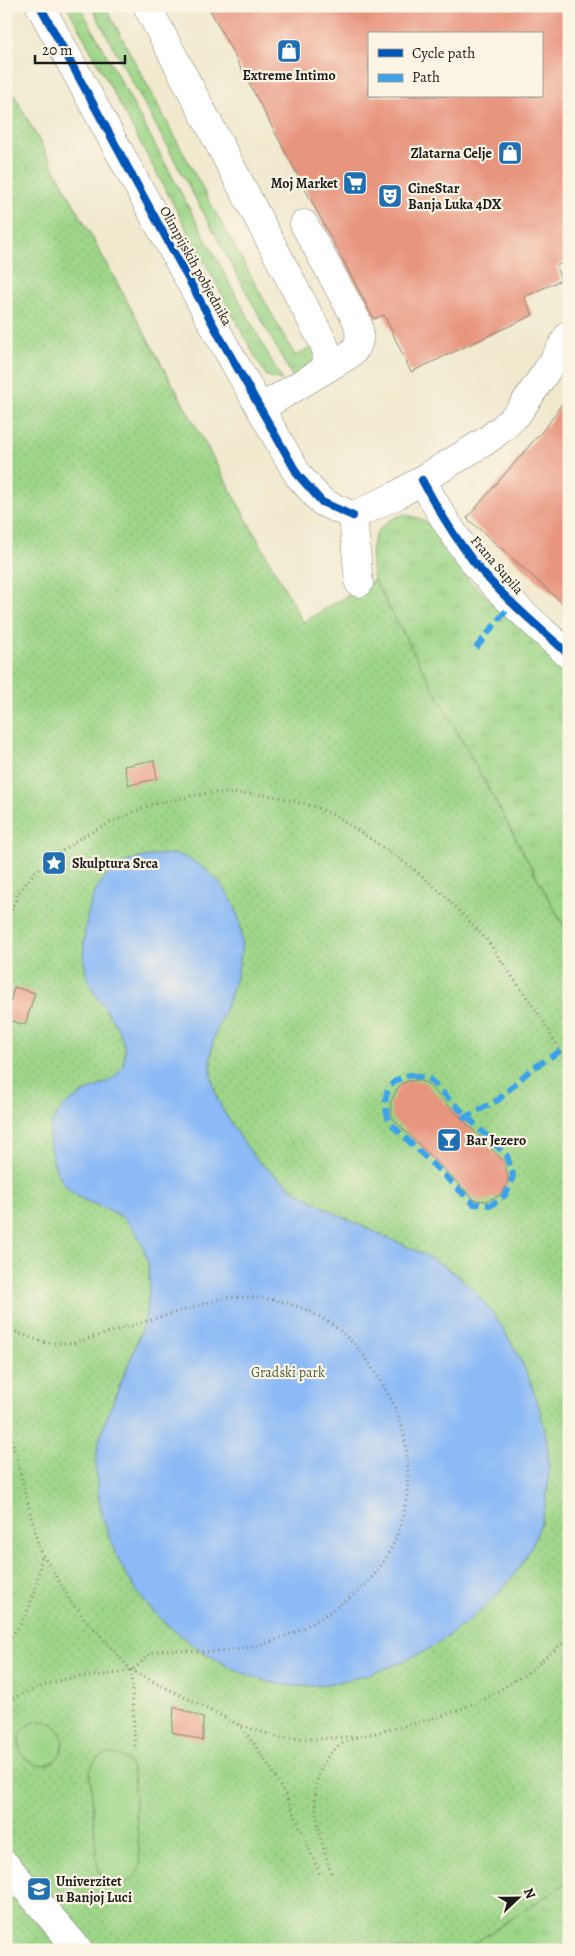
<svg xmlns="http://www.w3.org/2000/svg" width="575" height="1956" font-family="Alegreya,serif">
<defs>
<pattern id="grass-tufts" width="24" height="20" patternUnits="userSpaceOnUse" patternTransform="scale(1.25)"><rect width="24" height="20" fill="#9ed689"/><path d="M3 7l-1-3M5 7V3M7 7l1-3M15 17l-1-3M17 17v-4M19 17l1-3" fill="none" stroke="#88b776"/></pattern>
<pattern id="park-dots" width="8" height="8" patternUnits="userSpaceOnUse" patternTransform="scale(1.25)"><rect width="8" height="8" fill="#9ed689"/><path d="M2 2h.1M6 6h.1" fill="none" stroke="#88b776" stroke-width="1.8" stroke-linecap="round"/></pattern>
</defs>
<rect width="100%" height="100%" fill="#fcf5e5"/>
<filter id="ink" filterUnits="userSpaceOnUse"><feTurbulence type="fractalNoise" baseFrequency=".02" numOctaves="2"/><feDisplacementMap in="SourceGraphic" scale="10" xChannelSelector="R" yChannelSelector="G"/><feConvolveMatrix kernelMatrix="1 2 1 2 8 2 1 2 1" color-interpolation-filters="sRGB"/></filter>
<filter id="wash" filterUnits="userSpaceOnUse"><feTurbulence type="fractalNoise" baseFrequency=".0096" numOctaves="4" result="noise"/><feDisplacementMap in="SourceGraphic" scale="20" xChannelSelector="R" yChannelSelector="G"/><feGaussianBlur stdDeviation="1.12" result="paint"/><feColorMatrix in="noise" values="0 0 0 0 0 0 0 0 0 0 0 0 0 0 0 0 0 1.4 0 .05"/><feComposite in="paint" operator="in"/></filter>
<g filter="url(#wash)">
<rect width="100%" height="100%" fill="#f0e9ce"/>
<path fill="url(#grass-tufts)" stroke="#5d7952" d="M67 6H80L282 380 267 376 257 360Z
M91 6H105L205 193 295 356 314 346 316 359 293 378Z
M405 514 421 519 432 526 470 582 569 670V936L374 580C368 547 370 525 405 514Z
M569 1881V1950H464Z"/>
<path fill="url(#park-dots)" stroke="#5d7952" d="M6 80 303 622 374 580 569 936V1881L464 1950H6Z"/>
<path fill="#9ed689" stroke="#5d7952" d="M19 1743a22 22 0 1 1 44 0a22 22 0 1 1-44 0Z
M108 1754C122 1754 131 1760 133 1775L140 1864C138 1882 121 1886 106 1881L100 1874 97 1863 90 1772C92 1761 98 1757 108 1754Z"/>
<path fill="#8bbaf6" stroke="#546b89" d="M176 854C196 861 209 870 222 886 255 928 240 971 223 1015 219 1026 213 1036 212 1048 208 1075 215 1101 231 1123 239 1135 248 1149 257 1160 261 1164 270 1171 275 1175 311 1203 342 1217 384 1236 408 1247 433 1257 454 1273 485 1297 505 1329 522 1363 568 1460 557 1550 471 1619 457 1630 441 1642 425 1651 391 1669 331 1689 294 1686 267 1684 242 1674 219 1661 196 1648 174 1632 155 1613 120 1577 96 1518 96 1468 96 1444 104 1424 113 1402 129 1360 153 1318 149 1272 147 1250 136 1225 117 1214 104 1206 88 1204 76 1195 63 1187 56 1172 52 1157 42 1118 62 1104 94 1088 104 1084 115 1079 121 1069 138 1037 95 1005 87 977 83 962 83 947 85 932 92 873 118 855 176 854Z"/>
<g id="blocks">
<path fill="#e8957f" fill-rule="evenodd" d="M208 6H569V260L556 266 561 280 524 297 533 315 411 372 384 315 374 319ZM369 34H541V96H369Z
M569 393V609L467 518 549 423Z
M154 760 157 779 129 785 124 766Z
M14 987 35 993 25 1025 6 1019Z
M417 1080 426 1083 504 1161 508 1178 507 1185 499 1196 486 1201 475 1200 393 1119 390 1104 397 1089 401 1084 408 1081Z
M174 1706 203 1718V1741L172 1732Z"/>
</g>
</g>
<g filter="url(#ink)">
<use href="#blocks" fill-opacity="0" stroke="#868275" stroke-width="1"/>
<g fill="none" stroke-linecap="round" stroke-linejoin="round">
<defs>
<path id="minor" d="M40 6 221 339 298 475 322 502 353 516
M147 6 324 344 328 356 324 370
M261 408 349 355C361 346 361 335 357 321L304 224
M422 480C437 508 454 536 473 561 501 596 537 625 569 655
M359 583 353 516 397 495 486 441 504 427 518 413 552 363 569 334
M6 1865 79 1950"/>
</defs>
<use href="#minor" stroke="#868275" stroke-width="29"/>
<path stroke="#868275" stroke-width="3" stroke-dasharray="1 4" stroke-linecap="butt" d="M6 924 18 894 33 874 55 856 82 837 114 821 152 804 208 793 259 794 279 797 316 807 340 818 411 867 443 894 487 940 543 1021 569 1066
M6 1331H13L46 1343H74L224 1298C284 1292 338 1315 371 1366 383 1384 396 1406 402 1427 415 1477 407 1534 374 1575 362 1590 346 1601 331 1611 309 1626 282 1640 255 1646 238 1650 221 1652 203 1652 187 1652 167 1646 152 1653 144 1657 139 1668 130 1670 114 1676 85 1675 67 1679 46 1683 26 1693 6 1701
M6 1415 39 1548 73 1605 131 1670 237 1724 281 1738 316 1739 361 1736 397 1728 448 1714 485 1699 527 1673 569 1638
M6 1645 25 1617 35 1592 42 1555
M131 1670 135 1747
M238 1724C276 1767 299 1822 320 1875
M331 1873C320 1837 301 1779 334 1750 340 1743 350 1740 358 1737"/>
<use href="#minor" stroke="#fff" stroke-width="28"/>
<path stroke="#3da2ea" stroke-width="6" stroke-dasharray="12 6" stroke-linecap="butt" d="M476 648 513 602
M411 1075 429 1079 507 1156 513 1175 510 1187 504 1196 491 1205 474 1204 390 1123C381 1100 384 1080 411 1075Z
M462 1119 498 1100 529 1071 560 1051"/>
<defs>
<path id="cycleway" d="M40 6 221 339 298 475 322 502 353 516
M422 480C437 508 454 536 473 561 501 596 537 625 569 655"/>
</defs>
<use href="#cycleway" stroke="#fcf5e5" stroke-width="11"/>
<use href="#cycleway" stroke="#0057b8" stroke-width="8"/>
</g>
</g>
<defs>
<symbol id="shop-square" viewBox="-11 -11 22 22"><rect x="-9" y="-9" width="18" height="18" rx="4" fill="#1f6fb2" stroke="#fcf5e5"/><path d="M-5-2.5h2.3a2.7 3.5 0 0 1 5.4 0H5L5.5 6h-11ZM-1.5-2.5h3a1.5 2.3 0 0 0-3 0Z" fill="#fff"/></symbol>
<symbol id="supermarket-square" viewBox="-11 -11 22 22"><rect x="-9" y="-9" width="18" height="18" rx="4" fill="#1f6fb2" stroke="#fcf5e5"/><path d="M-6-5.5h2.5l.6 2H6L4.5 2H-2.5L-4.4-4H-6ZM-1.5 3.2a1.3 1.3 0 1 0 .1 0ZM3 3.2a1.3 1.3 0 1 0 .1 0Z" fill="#fff"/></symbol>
<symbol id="theatre-square" viewBox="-11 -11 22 22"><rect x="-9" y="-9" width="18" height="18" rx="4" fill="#1f6fb2" stroke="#fcf5e5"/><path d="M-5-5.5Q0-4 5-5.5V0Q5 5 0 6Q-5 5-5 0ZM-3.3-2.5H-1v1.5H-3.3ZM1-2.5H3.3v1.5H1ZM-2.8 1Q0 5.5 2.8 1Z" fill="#fff"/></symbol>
<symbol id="sight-square" viewBox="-11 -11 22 22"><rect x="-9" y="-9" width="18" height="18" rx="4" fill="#1f6fb2" stroke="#fcf5e5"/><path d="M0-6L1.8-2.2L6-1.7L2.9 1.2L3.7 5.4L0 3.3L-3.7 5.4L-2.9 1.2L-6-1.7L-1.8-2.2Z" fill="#fff"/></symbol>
<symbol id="bar-square" viewBox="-11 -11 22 22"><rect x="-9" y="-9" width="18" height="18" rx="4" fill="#1f6fb2" stroke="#fcf5e5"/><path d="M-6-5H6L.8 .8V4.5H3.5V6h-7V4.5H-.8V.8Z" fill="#fff"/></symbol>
<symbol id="university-square" viewBox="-11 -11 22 22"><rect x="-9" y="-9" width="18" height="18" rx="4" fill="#1f6fb2" stroke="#fcf5e5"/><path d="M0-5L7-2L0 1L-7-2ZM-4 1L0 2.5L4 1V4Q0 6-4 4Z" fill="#fff"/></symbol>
</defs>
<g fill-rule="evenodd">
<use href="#shop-square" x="275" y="37" width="28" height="28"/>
<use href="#shop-square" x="496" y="139" width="28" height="28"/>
<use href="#supermarket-square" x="341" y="169" width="28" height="28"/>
<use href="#theatre-square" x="376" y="182" width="28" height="28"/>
<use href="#sight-square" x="40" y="849" width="28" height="28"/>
<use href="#bar-square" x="435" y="1126" width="28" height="28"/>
<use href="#university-square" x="25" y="1875" width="28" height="28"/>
</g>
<g text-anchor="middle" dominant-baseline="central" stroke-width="4.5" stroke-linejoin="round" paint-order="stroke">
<g font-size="14" font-weight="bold" fill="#1c1c1c" stroke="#fcf5e5" text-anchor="start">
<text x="289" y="75" text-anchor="middle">Extreme Intimo</text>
<text x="492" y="153" text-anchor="end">Zlatarna Celje</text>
<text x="338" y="183" text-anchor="end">Moj Market</text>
<text x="408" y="188">CineStar<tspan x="408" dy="16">Banja Luka 4DX</tspan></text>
<text x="72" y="863">Skulptura Srca</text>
<text x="466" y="1140">Bar Jezero</text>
<text x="56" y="1881">Univerzitet<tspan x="56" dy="16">u Banjoj Luci</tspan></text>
</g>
<g font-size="14" fill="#1c1c1c" stroke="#fcf5e5">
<text transform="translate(196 266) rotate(61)">Olimpijskih pobjednika</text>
<text transform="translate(497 565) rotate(49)">Frana Supila</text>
</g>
<g font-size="14" fill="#4a5d42" stroke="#fcf5e5">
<text x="288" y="1372">Gradski park</text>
</g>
</g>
<rect width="575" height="1956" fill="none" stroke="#fcf5e5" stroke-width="25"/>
<rect x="368" y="32" width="175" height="65" fill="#fcf5e5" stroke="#a29e95"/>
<rect x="378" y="49" width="25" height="8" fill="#0057b8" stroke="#a29e95"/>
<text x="412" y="58" font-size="15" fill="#1c1c1c">Cycle path</text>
<rect x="378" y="74" width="25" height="8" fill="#3da2ea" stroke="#a29e95"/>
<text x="412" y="82" font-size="15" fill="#1c1c1c">Path</text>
<g transform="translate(518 1898) rotate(68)" stroke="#fcf5e5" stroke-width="4" paint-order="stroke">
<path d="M0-4L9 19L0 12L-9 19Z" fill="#1c1c1c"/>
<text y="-8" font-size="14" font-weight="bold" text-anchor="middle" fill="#1c1c1c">N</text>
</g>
<path d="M35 55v8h90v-8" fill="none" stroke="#1c1c1c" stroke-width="2.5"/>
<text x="42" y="55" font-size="15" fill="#1c1c1c" stroke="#fcf5e5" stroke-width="4" paint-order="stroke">20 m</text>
</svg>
